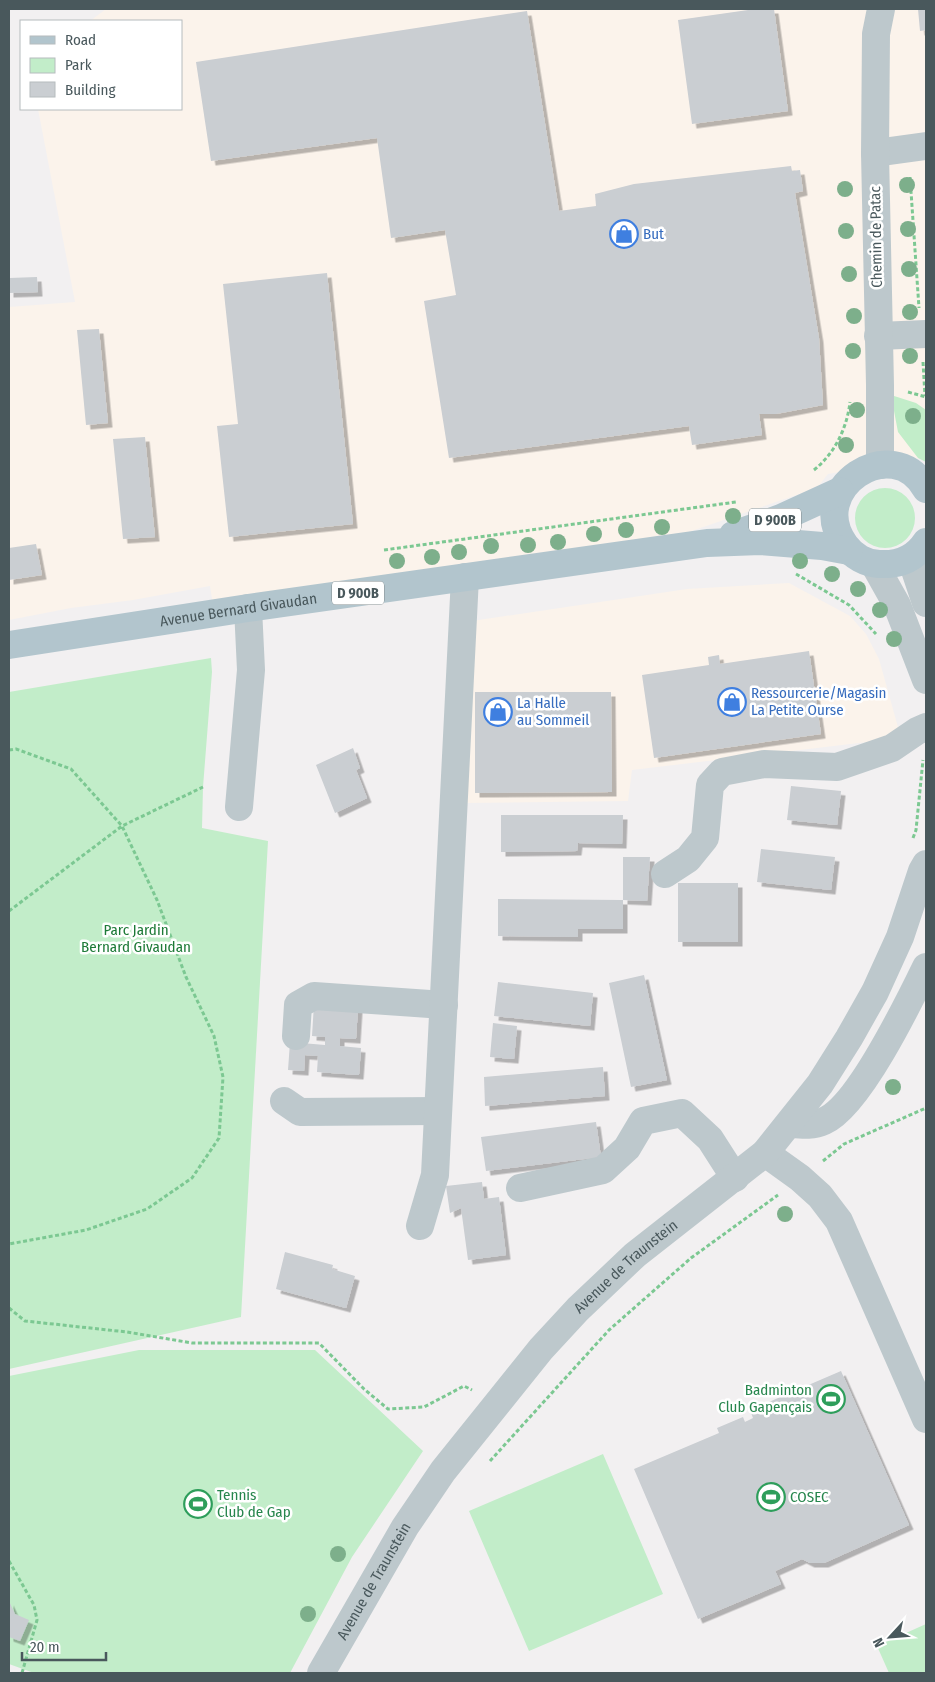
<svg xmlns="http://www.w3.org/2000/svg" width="935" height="1682" font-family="'Fira Sans Condensed',sans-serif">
<defs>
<filter id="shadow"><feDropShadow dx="4.5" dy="4.5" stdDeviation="0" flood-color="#0004"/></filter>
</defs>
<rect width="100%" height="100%" fill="#f2f0f1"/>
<path fill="#fbf3eb" d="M106 9H926V457L828 474 817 488 680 535 213 605 210 586 133 600 71 608 9 620V307L75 302 38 109H181V21H90Z
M789 583 850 616 866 634 879 659 901 738 632 770 628 801 464 803 472 621 687 589Z"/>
<path fill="#c2edc9" d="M891 395 916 403 926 410V462L918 458 898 432Z
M855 518a30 30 0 1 1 60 0a30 30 0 1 1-60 0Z
M211 658 212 672 203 787 202 828 268 841 241 1317 9 1369V692Z
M139 1350H315L423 1451 352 1557 290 1673H34L9 1664V1376Z
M603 1454 663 1594 529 1651 469 1511Z
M926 1624V1673H889L877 1646Z"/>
<path fill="#caced2" filter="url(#shadow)" d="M755 9H774L788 111 692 124 678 20Z
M918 9H926V30L920 31Z
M527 11 559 211 596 206 595 194 634 184 791 166 792 171 800 170 803 191 795 193 819 338 823 405 776 414H759L762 435 692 445 689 426 449 458 424 301 456 295 445 230 391 238 377 138 211 161 196 62Z
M327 273 353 524 229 537 217 426 238 424 223 284Z
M37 277 38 292 9 293V278Z
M99 329 108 423 86 425 77 330Z
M145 437 155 537 123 539 113 439Z
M36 544 42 575 9 580V548Z
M809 651 821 734 654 758 642 675 709 665 708 657 719 655 720 664Z
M475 692H611L612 792 475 793Z
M353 748 360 768 356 770 367 798 335 813 316 765Z
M791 786 841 791 837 825 787 820Z
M501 815H623L622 844 578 843 577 851 501 852Z
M761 849 835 857 831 890 757 882Z
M623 857H650L647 901 623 900Z
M678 883H738V942H678Z
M498 899 623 900V929H578V937L498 936Z
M644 975 667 1080 631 1087 609 983Z
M498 982 593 993 590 1026 494 1016Z
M314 1004 358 1008 356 1039 340 1038V1046L361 1048 359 1075 317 1072 318 1056 305 1055 304 1071 288 1070 290 1042 325 1045V1037L312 1036Z
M493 1023 517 1026 514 1059 490 1057Z
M603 1067 605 1096 485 1106 484 1077Z
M596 1122 601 1157 486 1171 481 1137Z
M482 1182 484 1199 499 1197 506 1255 468 1260 461 1208 450 1213 446 1186Z
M285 1252 333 1265 332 1269 355 1276 346 1308 276 1289Z
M841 1371 909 1525 824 1563H810L802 1559 775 1571 781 1584 698 1619 634 1469 719 1433 717 1428 743 1417 745 1422 753 1418 750 1410Z
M9 1601 15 1614 29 1620 20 1641 9 1637Z"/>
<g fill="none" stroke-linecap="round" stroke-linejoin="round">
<path stroke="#7cc892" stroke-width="3" stroke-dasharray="4 2.5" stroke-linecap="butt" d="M910 177 919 308
M923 362 925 396
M908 392 926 397
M814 470C835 453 847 428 850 402
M384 550 736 502
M796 574 849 605 876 634
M9 750 16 749 71 769 122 826 157 900 186 977 214 1036 223 1077 219 1138 192 1178 147 1209 86 1230 9 1244
M913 838 916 830 923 760
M9 911 122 826 203 787
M823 1161 844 1144 926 1108
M9 1308 25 1321 127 1332 192 1343H319L364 1389 388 1409 424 1407 464 1386 472 1390
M490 1461 609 1330 691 1258 778 1195
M9 1561 34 1605 37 1620 22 1673"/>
<g stroke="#bdc8cc" stroke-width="28">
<path d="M875 153 926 146"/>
<path d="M878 336 926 334"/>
<path d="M880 465V385L875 153 876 34 881 9"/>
<path d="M911 558 926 603"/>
<path d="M874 564 897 605 926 680"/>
<path d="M239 807 251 670 248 608"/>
<path d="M665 874 688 859 705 838 710 785 722 772 764 764 837 767 892 748 917 731 926 727"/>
<path d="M296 1036 298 1005 314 996 444 1005"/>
<path d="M284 1101 300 1112 438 1111"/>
<path d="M790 1124C803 1125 813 1126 824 1121 858 1107 909 1002 926 967"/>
<path d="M765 1153 800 1178 820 1196 839 1221 926 1419"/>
<path d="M520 1188 603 1170 627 1148 643 1121 682 1113 710 1139 735 1178"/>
<path d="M420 1226 435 1175 465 577"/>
<path id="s1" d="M321 1673 405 1527 443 1471 541 1349 578 1309 635 1255 765 1153 820 1084 849 1038 875 992 900 937 922 871 926 864"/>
</g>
<g stroke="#b2c5cd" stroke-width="28">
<path d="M926 489C893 430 804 489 845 545 853 556 866 564 880 564 899 565 915 559 926 542"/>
<path d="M733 535 781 518 840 491"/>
<path id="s2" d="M9 645 248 608 707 543 760 541 822 546 849 551"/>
</g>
</g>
<g fill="#7daf8b">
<circle cx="907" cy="185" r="8"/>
<circle cx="845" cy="189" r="8"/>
<circle cx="908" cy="229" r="8"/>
<circle cx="846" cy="231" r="8"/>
<circle cx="909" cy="269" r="8"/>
<circle cx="849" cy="274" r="8"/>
<circle cx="910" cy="312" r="8"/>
<circle cx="854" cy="316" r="8"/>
<circle cx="853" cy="351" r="8"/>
<circle cx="910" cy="356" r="8"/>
<circle cx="857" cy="410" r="8"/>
<circle cx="913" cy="416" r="8"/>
<circle cx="846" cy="445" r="8"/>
<circle cx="733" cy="516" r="8"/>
<circle cx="662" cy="527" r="8"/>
<circle cx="626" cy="530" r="8"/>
<circle cx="594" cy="534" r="8"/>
<circle cx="558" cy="542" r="8"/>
<circle cx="528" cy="545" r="8"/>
<circle cx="491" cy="546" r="8"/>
<circle cx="459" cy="552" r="8"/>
<circle cx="432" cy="557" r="8"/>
<circle cx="397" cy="561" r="8"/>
<circle cx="800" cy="561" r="8"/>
<circle cx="832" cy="574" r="8"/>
<circle cx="858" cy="589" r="8"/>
<circle cx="880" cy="610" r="8"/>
<circle cx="894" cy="639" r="8"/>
<circle cx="893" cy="1087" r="8"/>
<circle cx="785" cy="1214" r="8"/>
<circle cx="338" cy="1554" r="8"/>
<circle cx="308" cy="1614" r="8"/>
</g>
<defs>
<symbol id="shop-ring" viewBox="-11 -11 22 22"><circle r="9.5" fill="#fff" stroke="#3f7fe0" stroke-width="1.5"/><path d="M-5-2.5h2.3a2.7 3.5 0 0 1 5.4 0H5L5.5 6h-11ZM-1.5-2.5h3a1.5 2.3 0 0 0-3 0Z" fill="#3f7fe0"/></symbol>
<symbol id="stadium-ring" viewBox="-11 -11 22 22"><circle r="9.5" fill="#fff" stroke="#2e9e5b" stroke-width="1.5"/><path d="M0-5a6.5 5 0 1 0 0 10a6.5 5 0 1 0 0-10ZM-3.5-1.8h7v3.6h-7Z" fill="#2e9e5b"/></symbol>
</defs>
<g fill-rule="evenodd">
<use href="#shop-ring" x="608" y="218" width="32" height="32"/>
<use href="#shop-ring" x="716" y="686" width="32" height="32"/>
<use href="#shop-ring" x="482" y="696" width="32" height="32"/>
<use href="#stadium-ring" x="815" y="1383" width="32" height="32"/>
<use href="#stadium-ring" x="755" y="1481" width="32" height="32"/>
<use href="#stadium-ring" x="182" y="1488" width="32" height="32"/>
</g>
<g text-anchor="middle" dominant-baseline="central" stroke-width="5" stroke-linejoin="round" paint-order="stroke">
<g fill="#fff" stroke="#808a8d" stroke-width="1">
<rect x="749" y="508.5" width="52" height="23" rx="4"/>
<rect x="332" y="581.5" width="52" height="23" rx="4"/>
</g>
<g font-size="14" font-weight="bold" fill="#49585c">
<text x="775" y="520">D 900B</text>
<text x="358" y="593">D 900B</text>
</g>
<g font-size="15" fill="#366cbe" stroke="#fff" text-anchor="start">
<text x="643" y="234">But</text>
<text x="751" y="693">Ressourcerie/Magasin<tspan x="751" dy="17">La Petite Ourse</tspan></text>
<text x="517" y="703">La Halle<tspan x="517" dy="17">au Sommeil</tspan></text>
</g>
<g font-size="15" fill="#49585c" stroke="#fff">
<text transform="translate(876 237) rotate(-91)">Chemin de Patac</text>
<text stroke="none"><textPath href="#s2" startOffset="232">Avenue Bernard Givaudan</textPath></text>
<text stroke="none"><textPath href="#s1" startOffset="511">Avenue de Traunstein</textPath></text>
<text stroke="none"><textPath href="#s1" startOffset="106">Avenue de Traunstein</textPath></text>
</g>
<g font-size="15" fill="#1d7a37" stroke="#fff">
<text x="136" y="930">Parc Jardin<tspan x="136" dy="17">Bernard Givaudan</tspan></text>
</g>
<g font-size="15" fill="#27864d" stroke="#fff" text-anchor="start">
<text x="812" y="1390" text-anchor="end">Badminton<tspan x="812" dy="17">Club Gapençais</tspan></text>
<text x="217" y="1495">Tennis<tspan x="217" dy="17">Club de Gap</tspan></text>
<text x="790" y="1497">COSEC</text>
</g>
</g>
<rect width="935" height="1682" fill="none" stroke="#49585c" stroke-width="20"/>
<rect x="20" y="20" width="162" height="90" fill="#ffffff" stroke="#b6bcbe"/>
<rect x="30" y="36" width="25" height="8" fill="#b2c5cd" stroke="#b6bcbe"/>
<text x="65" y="45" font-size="15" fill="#49585c">Road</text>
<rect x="30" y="58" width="25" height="15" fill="#c2edc9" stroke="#b6bcbe"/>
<text x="65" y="70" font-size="15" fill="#49585c">Park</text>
<rect x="30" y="82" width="25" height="15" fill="#caced2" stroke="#b6bcbe"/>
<text x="65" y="95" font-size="15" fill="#49585c">Building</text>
<g transform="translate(890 1637) rotate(244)" stroke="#ffffff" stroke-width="4" paint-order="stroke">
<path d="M0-4L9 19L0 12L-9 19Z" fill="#49585c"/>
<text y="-8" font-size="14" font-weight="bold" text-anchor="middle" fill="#49585c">N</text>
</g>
<path d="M22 1652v8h84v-8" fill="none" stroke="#49585c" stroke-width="2.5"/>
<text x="30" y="1652" font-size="15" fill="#49585c" stroke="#ffffff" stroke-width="4" paint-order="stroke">20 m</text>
</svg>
